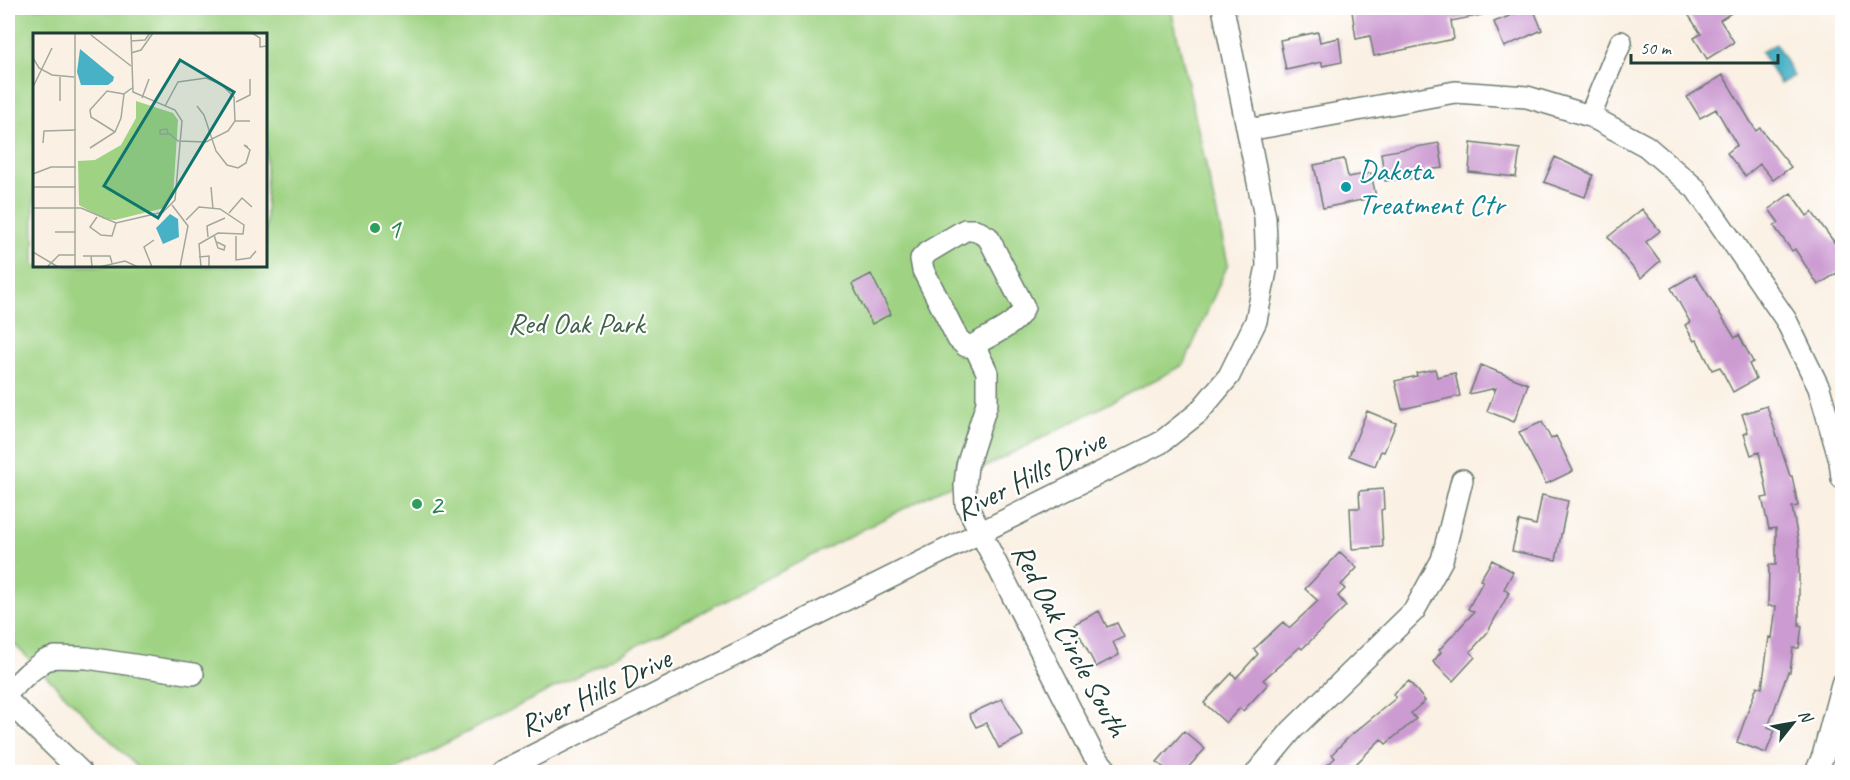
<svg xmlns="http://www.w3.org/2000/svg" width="1850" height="780" font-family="Caveat,sans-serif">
<rect width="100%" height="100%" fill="#fff"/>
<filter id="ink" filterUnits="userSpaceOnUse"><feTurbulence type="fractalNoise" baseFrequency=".0167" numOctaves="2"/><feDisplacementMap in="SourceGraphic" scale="12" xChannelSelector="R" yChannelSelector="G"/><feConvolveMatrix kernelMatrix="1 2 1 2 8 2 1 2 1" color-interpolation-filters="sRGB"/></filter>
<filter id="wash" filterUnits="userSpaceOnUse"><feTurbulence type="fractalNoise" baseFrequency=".008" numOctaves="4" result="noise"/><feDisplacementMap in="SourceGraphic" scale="24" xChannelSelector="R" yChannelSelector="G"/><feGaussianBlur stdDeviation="1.35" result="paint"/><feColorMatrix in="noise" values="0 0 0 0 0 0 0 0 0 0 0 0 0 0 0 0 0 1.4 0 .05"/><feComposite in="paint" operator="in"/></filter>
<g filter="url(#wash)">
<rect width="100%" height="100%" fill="#faf0e3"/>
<path fill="#9fd383" stroke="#5f885c" stroke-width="1.5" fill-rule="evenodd" d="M8 8H1171L1228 264 1184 365 390 772H142L8 638ZM34 34H266V266H34Z"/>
<path fill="#48b1c6" stroke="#34777d" stroke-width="1.5" d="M1776 44 1794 76 1780 84 1761 52Z"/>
<g id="blocks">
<path fill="#cc9bd1" d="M1371 8H1481L1482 15 1451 21 1454 39 1374 56 1370 36 1356 39 1352 11Z
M1530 8H1533L1542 30 1504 47 1494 22Z
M1684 8H1739L1720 20 1734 42 1707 59 1694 38 1701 34Z
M1318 32 1320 42 1339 38 1342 62 1322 66V62L1286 70 1280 40Z
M1723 75 1756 131 1760 128 1791 167 1773 180 1760 164 1745 176 1727 153 1737 145 1716 109 1700 118 1687 97Z
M1439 143 1443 168 1425 170 1426 177 1385 181 1381 153Z
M1471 143 1520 149 1516 177 1469 172Z
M1555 157 1593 175 1585 197 1544 182Z
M1344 159 1348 177 1371 173 1376 197 1323 208 1314 165Z
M1791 193 1807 216 1812 212 1834 242 1842 238V270L1818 285 1795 249 1792 251 1774 226 1779 223 1769 209Z
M1642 209 1660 231 1646 242 1660 261 1641 278 1608 237Z
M871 274 891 314 872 324 852 284Z
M1695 274 1735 338 1739 335 1753 362 1749 364 1756 379 1733 392 1720 367 1712 370 1697 340 1694 341 1685 325 1690 322 1671 288Z
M1481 365 1528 384 1514 422 1487 411 1496 388 1469 394Z
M1435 369 1437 377 1455 373 1460 396 1402 409 1395 381 1417 376 1416 373Z
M1767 406 1790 476H1792L1798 506 1792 507 1799 545V625L1802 626 1799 648H1793L1790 672H1788L1768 727 1775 730 1766 753 1737 742 1757 686 1762 688 1769 637 1772 638 1776 606H1768L1769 565H1776V528L1769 529 1762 498 1768 497 1759 452 1751 455 1744 434 1748 432 1742 414Z
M1367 411 1396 423 1384 452 1381 451 1375 466 1349 456Z
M1542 422 1551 439 1556 436 1573 471 1546 484 1519 432Z
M1383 489 1384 509 1381 510 1383 547 1352 549 1350 508H1360L1359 491Z
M1542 495 1568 501 1556 560 1512 551 1519 521 1536 525Z
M1340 552 1357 568 1341 585 1345 589 1338 596 1346 606 1302 649 1300 647 1263 680 1268 684 1243 711 1240 708 1226 723 1204 703 1232 673 1236 678 1258 654 1254 649 1283 622 1289 628 1318 601 1305 589Z
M1492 560 1513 572 1504 589 1509 593 1487 633 1470 652 1475 657 1453 681 1433 662 1441 652 1439 650 1474 612 1468 609 1483 581 1480 580Z
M1099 611 1107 627 1117 623 1124 637 1113 642 1119 655 1096 667 1074 624Z
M1409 681 1425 701 1411 713 1416 719 1386 744 1381 739 1348 772H1320L1335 758 1332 754 1350 736 1396 698 1393 694Z
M1002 699 1023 736 999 748 986 723 976 727 969 714Z
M1184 731 1205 749 1184 772H1169L1157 762Z"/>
</g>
</g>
<g filter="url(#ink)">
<use href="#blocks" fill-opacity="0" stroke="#6c7c71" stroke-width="1.5"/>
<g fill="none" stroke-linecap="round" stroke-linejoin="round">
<defs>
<path id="minor" d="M1590 116 1621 42
M1248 130 1455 92 1527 97 1590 116 1646 146 1696 189 1786 320 1819 388 1840 461 1842 478
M974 345C990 335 1018 325 1024 307L988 237 975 230H965L928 252 921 259 923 270 958 339 966 346 974 345 987 372V403L967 466 965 485 966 504 1093 754 1108 772
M8 692 28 673 44 661 55 657 87 658 193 674
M8 701 81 772
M500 772 1160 443 1198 413 1229 376 1256 321 1267 266 1265 217 1223 8
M1257 772 1292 730 1414 611 1442 560 1462 480
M1816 772 1823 756 1842 684"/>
</defs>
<use href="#minor" stroke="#6c7c71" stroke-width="24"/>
<use href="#minor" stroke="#fff" stroke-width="21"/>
</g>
</g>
<circle fill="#0f9aa8" stroke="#fff" stroke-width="2" cx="1346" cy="187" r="6"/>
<g fill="#2e9e5b" stroke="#fff" stroke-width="2">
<circle cx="375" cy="228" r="6"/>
<circle cx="417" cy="504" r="6"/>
</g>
<g text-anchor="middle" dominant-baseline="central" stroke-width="4.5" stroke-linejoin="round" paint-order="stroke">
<g font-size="30" fill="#0d838f" stroke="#fff" text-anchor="start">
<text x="1358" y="170">Dakota<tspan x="1358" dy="34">Treatment Ctr</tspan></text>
</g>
<g font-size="30" fill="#27864d" stroke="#fff" text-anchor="start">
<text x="387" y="228">1</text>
<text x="429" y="504">2</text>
</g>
<g font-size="30" fill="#3f6248" stroke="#fff">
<text x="576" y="323">Red Oak Park</text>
</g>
<g font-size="30" fill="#1f3d34" stroke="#fff">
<text transform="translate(1030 475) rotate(-27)">River Hills Drive</text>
<text transform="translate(1070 640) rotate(62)">Red Oak Circle South</text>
<text transform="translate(595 692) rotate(-26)">River Hills Drive</text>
</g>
</g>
<g transform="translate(33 33)">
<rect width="234" height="234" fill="#faf0e3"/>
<path d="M103 68 140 80 145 87 140 164 131 175 82 187 71 186 46 172 45 128 62 127 88 112 103 85Z" fill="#9fd383"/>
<path d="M47 16 81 44 80 48 75 52H48L44 39ZM137 181 145 186 146 204 130 211 123 195Z" fill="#48b1c6"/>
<path fill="none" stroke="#a2a89d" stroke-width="1.5" d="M219 0 227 5V14L234 13M58 2 98 33M98 8 112 7 117 0M98 20 108 17 120 0M0 25 6 35 19 42 41 44M0 54 19 15M109 65 116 46M27 68V44M203 69 217 62V46M132 73 145 49 173 45 188 51 201 64 202 88M164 73 171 82 183 118 194 132 205 135 213 130 217 117 211 112 215 114M82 99 58 84 57 77 74 58 91 61M135 101 134 96 127 97V101H137L145 108 173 109 195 98 202 88H217M10 110 11 98 43 97M57 115 82 99 88 85 91 61 99 55M0 141 18 134H43M0 154H43M178 154 180 176M139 172 155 193 147 234M0 175H48L83 190 130 179 142 167 149 88 142 77 100 59 98 0M196 180 209 165 219 174M64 184 57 194 68 202 79 203 83 190M153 187 166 174 187 176 211 192 210 201 185 200 166 211 168 234M22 199H42M181 202 185 215 191 217 192 213 184 209M203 203V227L217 225 223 218M175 204 174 193 192 185M0 219 25 234M50 223H58L59 234M58 223H77L79 230M166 224 176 223V234M14 234 26 222H42M42 234V0M66 234 92 228 105 234M119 234 111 214 121 207"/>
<path fill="#0f766e" fill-opacity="0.15" stroke="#0f766e" stroke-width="3" d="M147 27 201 59 125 185 71 153Z"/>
<rect width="234" height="234" fill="none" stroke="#1f3d34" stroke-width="3"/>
</g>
<rect width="1850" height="780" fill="none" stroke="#fff" stroke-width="30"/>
<g transform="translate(1793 723) rotate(59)" stroke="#ffffff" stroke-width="4.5" paint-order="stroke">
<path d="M0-4.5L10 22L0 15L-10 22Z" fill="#1f3d34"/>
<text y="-9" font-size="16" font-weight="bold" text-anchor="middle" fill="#1f3d34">N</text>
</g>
<path d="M1631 54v9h147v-9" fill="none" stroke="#1f3d34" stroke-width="3"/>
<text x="1640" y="54" font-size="18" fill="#1f3d34" stroke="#ffffff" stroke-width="4.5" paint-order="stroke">50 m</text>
</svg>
